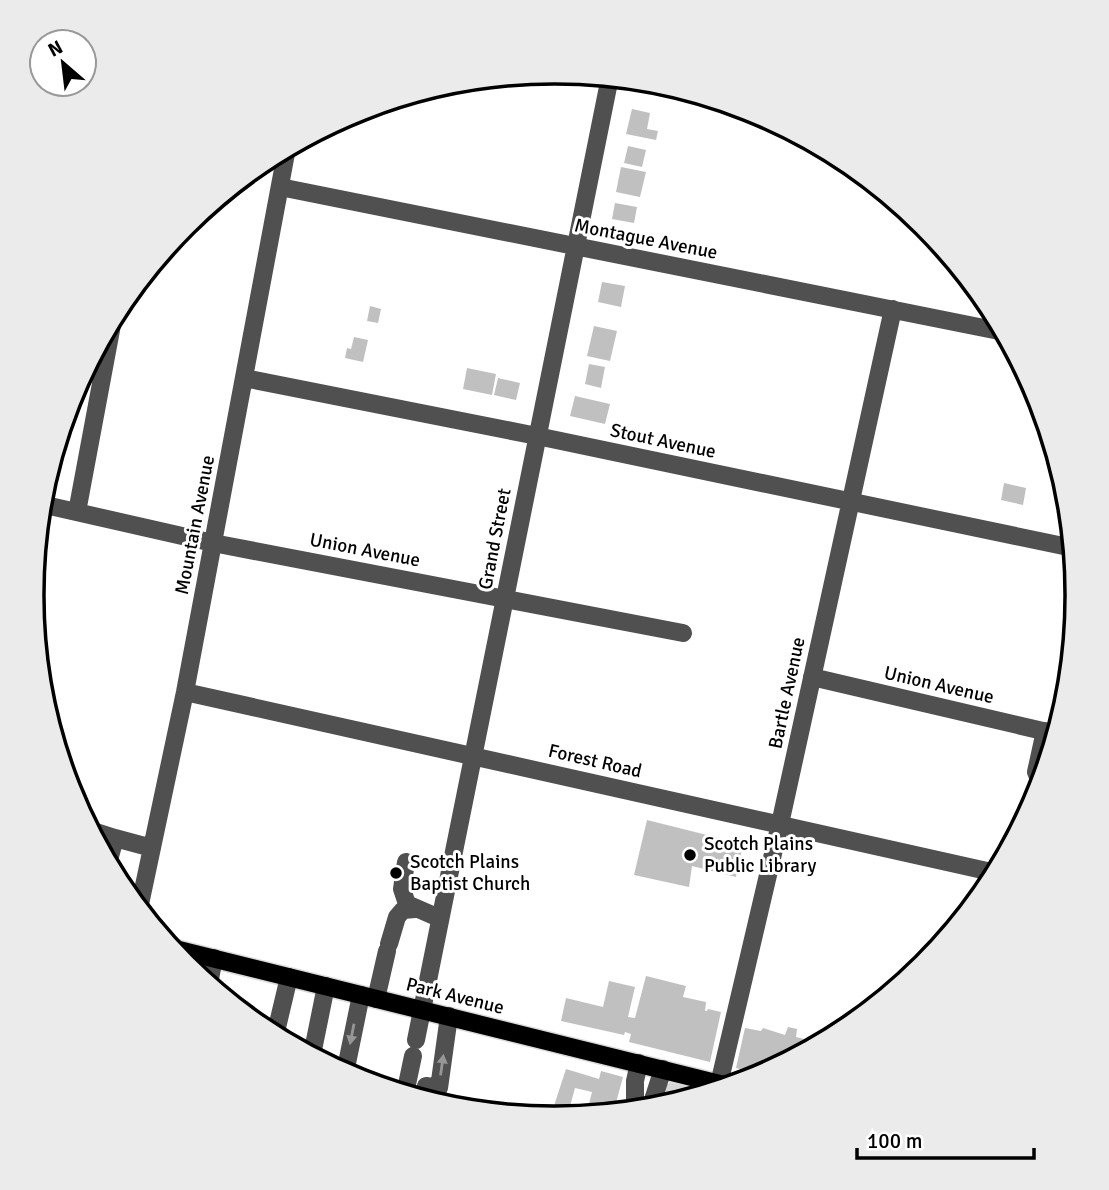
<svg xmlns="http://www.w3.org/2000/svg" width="1109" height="1190" font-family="Signika,sans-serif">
<rect width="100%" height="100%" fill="#fff"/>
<path fill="#d7d7d7" d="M670 1082 710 1092 658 1107 663 1088Z"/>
<path fill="#c0c0c0" d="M632 109 650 113 647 129 658 131 656 140 626 134Z
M628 146 646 150 642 167 624 163Z
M621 167 646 172 640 197 616 192Z
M615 203 637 207 634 223 612 219Z
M602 282 625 286 621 307 598 302Z
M370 306 381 309 378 323 367 321Z
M594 326 617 331 610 361 587 356Z
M354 337 368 340 363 362 345 358 347 348 351 349Z
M589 364 605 367 601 388 585 384Z
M467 368 496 374 492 395 463 389Z
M498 378 520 383 516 400 494 395Z
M1038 395 1048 428 1040 427 1042 416 1034 414Z
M575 396 610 404 605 424 570 416Z
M1004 483 1026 488 1023 505 1001 500Z
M647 820 743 844 736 877 692 866 689 887 634 875Z
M646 976 686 986 683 997 706 1002 705 1011H707L708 1009 721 1012 710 1062 629 1042 631 1034 625 1032 624 1035 561 1021 566 998 603 1007 609 981 635 987 628 1017 635 1018Z
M788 1027 797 1029 796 1037 820 1043 767 1072 754 1068 752 1072 736 1068 745 1028 761 1031 763 1028 785 1035Z
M566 1069 599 1079 601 1071 623 1077 614 1110 609 1109 608 1113 586 1115 592 1092 575 1088 569 1110 564 1108 562 1117 550 1118Z"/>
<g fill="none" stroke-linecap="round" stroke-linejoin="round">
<defs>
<path id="major" d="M171 948 728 1086"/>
</defs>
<use href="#major" stroke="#dbdbdb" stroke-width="21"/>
<path stroke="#505050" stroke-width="18" d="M625 79 668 86
M280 187 1004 332
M244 378 537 436 1073 548
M41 504 213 543 683 633
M77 512 114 314
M812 677 1056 734
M185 692 996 873
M1043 778 1038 777 1036 772 1045 731
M90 830 115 838
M406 862 402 889 407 904 439 918
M108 864 115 838 152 848
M139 909 185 692 287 148
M389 944 397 917 403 910 415 909
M209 984 214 958
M376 999 387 951
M275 1036 289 977
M416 1040 610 77
M312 1055 326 986
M345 1073 361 995
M719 1084 780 824 893 309
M405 1094 413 1056
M423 1099 426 1086 439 1088 449 1016
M650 1109 663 1069
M635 1110V1081L639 1063"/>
<use href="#major" stroke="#000" stroke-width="18"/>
</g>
<defs><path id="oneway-solid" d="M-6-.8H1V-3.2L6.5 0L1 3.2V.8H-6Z" transform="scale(1.75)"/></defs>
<g fill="#969696">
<use href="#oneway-solid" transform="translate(352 1034) rotate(101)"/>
<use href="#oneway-solid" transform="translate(442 1065) rotate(-82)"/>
</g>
<g fill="#000" stroke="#fff" stroke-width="2.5">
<circle cx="690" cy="855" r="7"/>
<circle cx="396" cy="873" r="7"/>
</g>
<g text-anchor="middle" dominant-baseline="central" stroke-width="6" stroke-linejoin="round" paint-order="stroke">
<g font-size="19" fill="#000" stroke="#fff">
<text transform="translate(646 239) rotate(11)">Montague Avenue</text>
<text transform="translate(663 441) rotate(12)">Stout Avenue</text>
<text transform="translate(195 525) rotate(-79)">Mountain Avenue</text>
<text transform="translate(495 539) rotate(-79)">Grand Street</text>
<text transform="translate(365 550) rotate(11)">Union Avenue</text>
<text transform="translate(939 685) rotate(13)">Union Avenue</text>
<text transform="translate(787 693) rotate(-78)">Bartle Avenue</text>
<text transform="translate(595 761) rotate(13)">Forest Road</text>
<text transform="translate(455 996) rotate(14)">Park Avenue</text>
</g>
<g font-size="19" fill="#000" stroke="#fff" text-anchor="start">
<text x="704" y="844">Scotch Plains<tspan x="704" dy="22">Public Library</tspan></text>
<text x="410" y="862">Scotch Plains<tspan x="410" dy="22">Baptist Church</tspan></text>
</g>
</g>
<path d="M0 0H1109V1190H0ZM554 84H555A510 510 0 0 1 1065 594V596A510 510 0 0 1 555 1106H554A510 510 0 0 1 44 596V594A510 510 0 0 1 554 84Z" fill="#ebebeb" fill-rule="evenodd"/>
<path fill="none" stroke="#000" stroke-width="3.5" d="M554 84H555A510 510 0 0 1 1065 594V596A510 510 0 0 1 555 1106H554A510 510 0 0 1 44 596V594A510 510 0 0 1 554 84Z"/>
<g transform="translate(63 63) rotate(332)"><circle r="33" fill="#ffffff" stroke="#999999" stroke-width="2"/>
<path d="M0-5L12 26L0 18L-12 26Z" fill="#000000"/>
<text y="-10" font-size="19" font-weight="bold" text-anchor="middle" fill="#000000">N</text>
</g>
<path d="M857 1148v10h177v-10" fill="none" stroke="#000000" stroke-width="3.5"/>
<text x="867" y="1148" font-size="21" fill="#000000" stroke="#ffffff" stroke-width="5" paint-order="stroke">100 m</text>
</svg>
